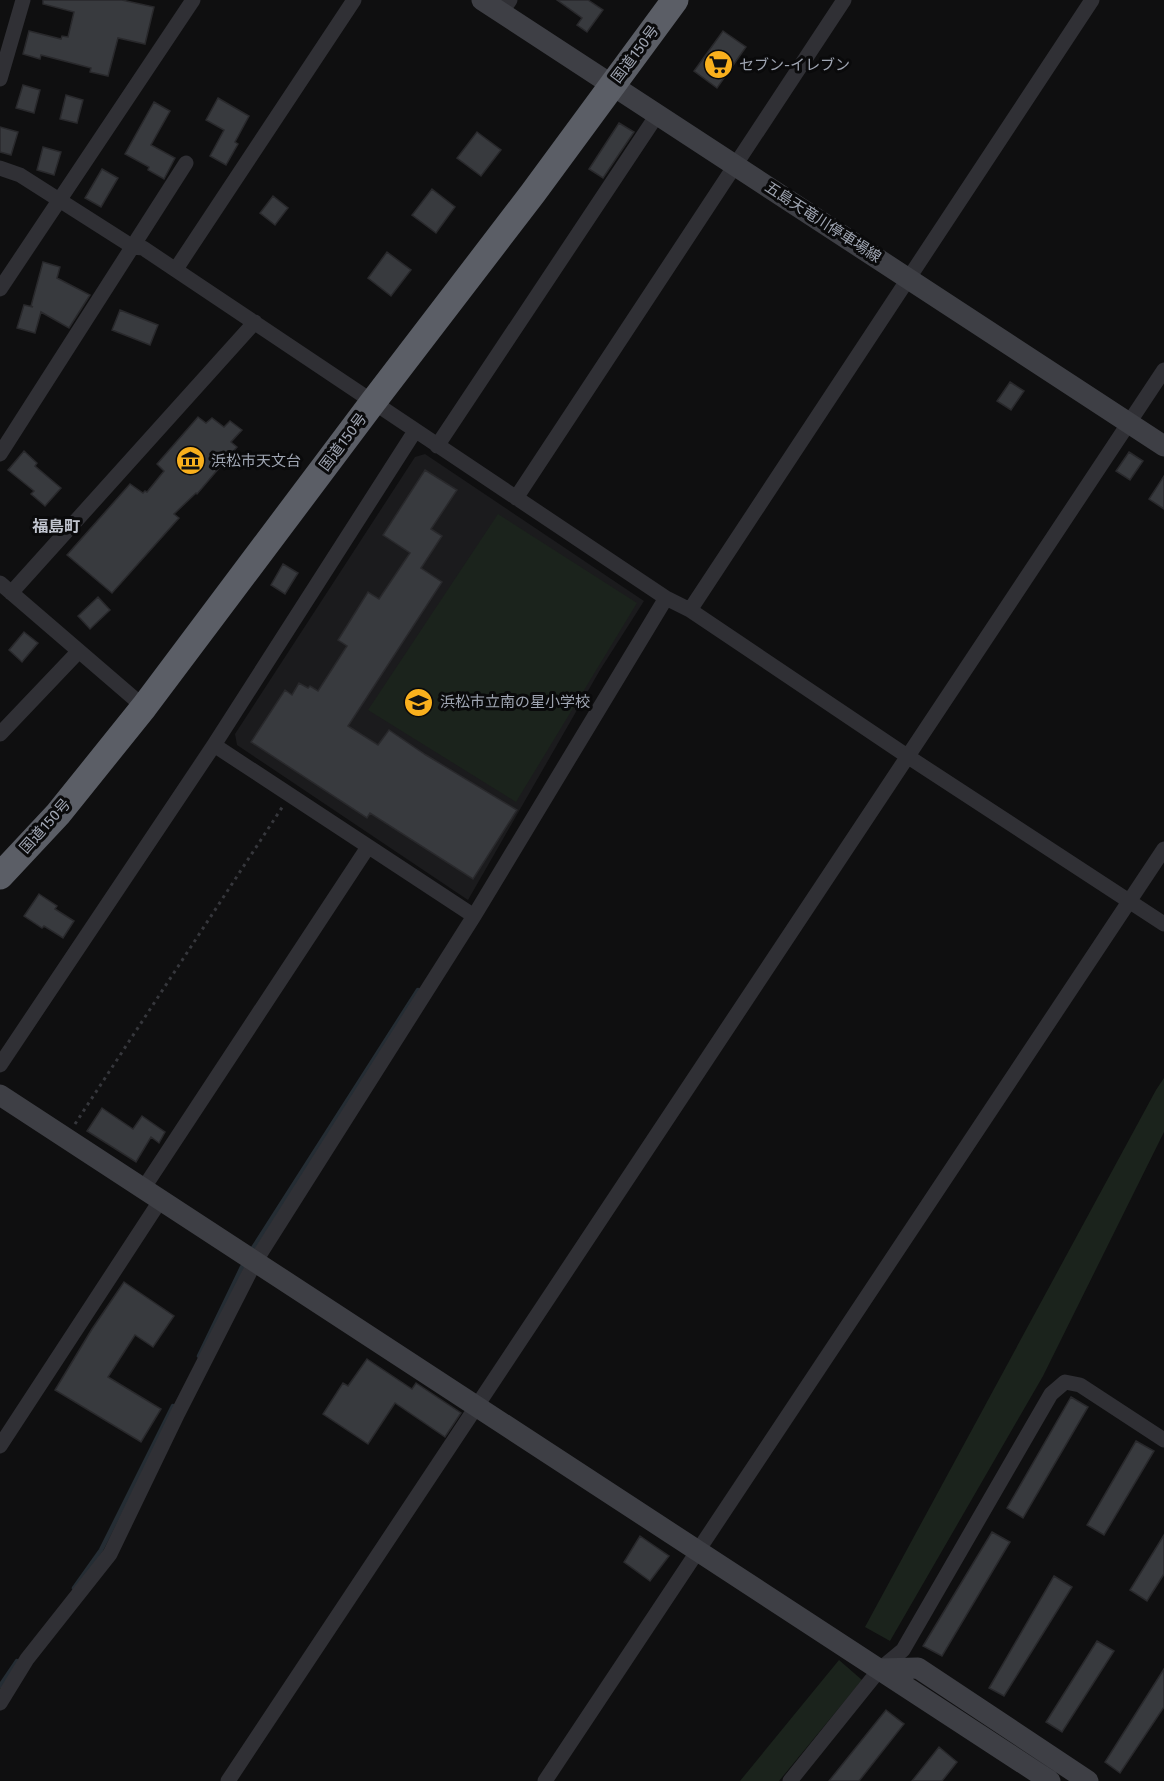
<svg xmlns="http://www.w3.org/2000/svg" width="1164" height="1781" font-family="'Fira Sans','Noto Sans JP',sans-serif">
<rect width="100%" height="100%" fill="#0f0f10"/>
<path fill="#1b1b1d" d="M425 454 644 601 600 670 468 900 237 745 235 734 415 457Z"/>
<path fill="#1b231c" d="M498 514 637 603 516 802 368 710Z
M1164 1078V1132L1043 1376 890 1641 865 1627 1156 1090Z
M839 1660 862 1680 779 1781H740Z"/>
<g fill="none" stroke-linecap="round" stroke-linejoin="round">
<path stroke="#252d34" stroke-width="4.5" d="M253 1248 418 990
M199 1356 242 1267
M74 1588 101 1550 173 1406
M0 1686 17 1661"/>
</g>
<path fill="#383a3e" stroke="#29292c" stroke-width="1.5" d="M43 0H122L154 7 145 44 118 38 108 76 90 72 91 68 41 55 40 59 23 54 29 31 61 39 62 36 68 37 74 12 43 4Z
M557 0H588L603 10 587 32 577 25 582 18Z
M723 31 746 47 717 88 694 71Z
M23 85 40 90 34 113 16 108Z
M66 95 83 100 77 123 60 119Z
M218 98 249 116 235 142 238 144 226 165 210 156 224 130 206 120Z
M154 102 170 111 151 145 175 158 164 179 148 170 149 167 125 154Z
M619 123 634 132 603 178 589 169Z
M0 127 18 132 11 155 0 152Z
M477 132 501 150 481 176 457 158Z
M43 147 61 152 54 175 37 170Z
M102 169 118 178 101 207 85 198Z
M432 189 455 207 436 233 412 215Z
M273 196 288 208 275 225 260 213Z
M387 252 411 270 391 296 368 278Z
M43 262 60 267 57 278 90 295 69 328 41 312 35 333 17 328 24 305 33 307 31 306Z
M120 310 158 325 150 345 112 330Z
M1010 382 1024 391 1011 410 997 401Z
M198 417 206 423 212 418 224 427 230 421 242 430 231 442 237 447 197 494 196 493 174 514 179 518 112 593 67 555 130 484 143 493 145 491 147 492 164 471 157 464Z
M24 451 37 463 35 466 61 488 45 506 31 494 34 491 8 470Z
M1129 452 1143 461 1130 480 1116 471Z
M425 470 457 490 431 529 442 536 421 568 442 582 348 726 378 745 389 730 426 755 517 810 473 879 370 813 367 818 251 742 285 690 292 695 299 683 308 688 310 686 318 691 347 646 338 640 368 592 379 599 410 553 383 535Z
M1164 476V509L1149 499Z
M283 564 298 573 285 594 271 585Z
M98 597 110 610 90 629 78 616Z
M24 632 38 643 22 662 9 650Z
M39 894 57 906 55 909 74 921 63 938 44 926 42 928 24 916Z
M102 1108 133 1129 142 1116 165 1132 159 1143 151 1137 136 1162 87 1131Z
M124 1282 174 1316 153 1347 135 1335 108 1377 161 1409 141 1442 55 1390 92 1329Z
M367 1359 412 1389 416 1383 461 1413 445 1437 395 1403 368 1444 323 1414 343 1383 348 1386Z
M1071 1397 1088 1407 1023 1518 1007 1508Z
M1136 1441 1154 1451 1104 1535 1087 1525Z
M992 1532 1010 1542 942 1656 923 1646Z
M1164 1535V1574L1147 1601 1130 1590Z
M640 1536 669 1556 650 1581 624 1562Z
M1054 1576 1072 1587 1004 1696 989 1688Z
M1097 1641 1114 1651 1062 1732 1046 1722Z
M1164 1669V1707L1120 1773 1105 1762Z
M886 1710 904 1724 859 1781H829Z
M939 1747 957 1762 942 1781H912Z"/>
<g fill="none" stroke-linecap="round" stroke-linejoin="round">
<path stroke="#36373c" stroke-width="3" stroke-dasharray="3 4.5" stroke-linecap="butt" d="M75 1124 283 806"/>
<path stroke="#303035" stroke-width="15" d="M501 13 510 0
M0 79 23 0
M0 168 20 175 133 247 143 248 666 598 690 610 907 756 1164 924
M176 269 354 0
M0 289 193 0
M437 446 657 115
M0 454 186 163
M516 498 844 0
M0 583 144 707
M11 593 255 322
M690 610 1092 0
M0 734 79 651
M214 745 474 916
M0 1065 214 745 415 431
M143 1189 368 847
M0 1446 160 1201
M0 1703 27 1659 110 1554 178 1413 255 1262 474 916 666 598
M228 1781 1164 370
M545 1781 1164 849
M790 1781 880 1669 903 1650 1051 1394 1065 1382 1080 1385 1164 1440"/>
<path stroke="#3e3f45" stroke-width="21" d="M482 0 1164 446
M0 1095C348 1326 701 1550 1050 1781
M880 1669 918 1668 1088 1781"/>
<path stroke="#5b5e66" stroke-width="27" d="M0 876 58 814 144 707 373 402 533 193 675 0"/>
</g>
<defs>
<symbol id="supermarket-disc" viewBox="-11 -11 22 22"><circle r="9.5" fill="#f9b01d" stroke="#0a0a0b"/><path d="M-6-5.5h2.5l.6 2H6L4.5 2H-2.5L-4.4-4H-6ZM-1.5 3.2a1.3 1.3 0 1 0 .1 0ZM3 3.2a1.3 1.3 0 1 0 .1 0Z" fill="#111"/></symbol>
<symbol id="museum-disc" viewBox="-11 -11 22 22"><circle r="9.5" fill="#f9b01d" stroke="#0a0a0b"/><path d="M0-6L6-3V-2H-6V-3ZM-5-1h2V3h-2ZM-1-1h2V3h-2ZM3-1h2V3H3ZM-6 4H6V6H-6Z" fill="#111"/></symbol>
<symbol id="school-disc" viewBox="-11 -11 22 22"><circle r="9.5" fill="#f9b01d" stroke="#0a0a0b"/><path d="M0-5L7-2L0 1L-7-2ZM-4 1L0 2.5L4 1V4Q0 6-4 4Z" fill="#111"/></symbol>
</defs>
<g fill-rule="evenodd">
<use href="#supermarket-disc" x="702" y="48" width="33" height="33"/>
<use href="#museum-disc" x="174" y="444" width="33" height="33"/>
<use href="#school-disc" x="402" y="686" width="33" height="33"/>
</g>
<g text-anchor="middle" dominant-baseline="central" stroke-width="6" stroke-linejoin="round" paint-order="stroke">
<g font-size="15" fill="#9fa5b2" stroke="#0a0a0b">
<text transform="translate(635 54) rotate(-53)">国道150号</text>
<text transform="translate(823 222) rotate(33)">五島天竜川停車場線</text>
<text transform="translate(343 442) rotate(-53)">国道150号</text>
<text transform="translate(45 826) rotate(-48)">国道150号</text>
</g>
<g font-size="15" fill="#9fa5b2" stroke="#0a0a0b" text-anchor="start">
<text x="739" y="65">セブン-イレブン</text>
<text x="211" y="461">浜松市天文台</text>
<text x="440" y="702">浜松市立南の星小学校</text>
</g>
<g font-size="16" font-weight="bold" fill="#c0c4ce" stroke="#0a0a0b">
<text x="56" y="526">福島町</text>
</g>
</g>
</svg>
